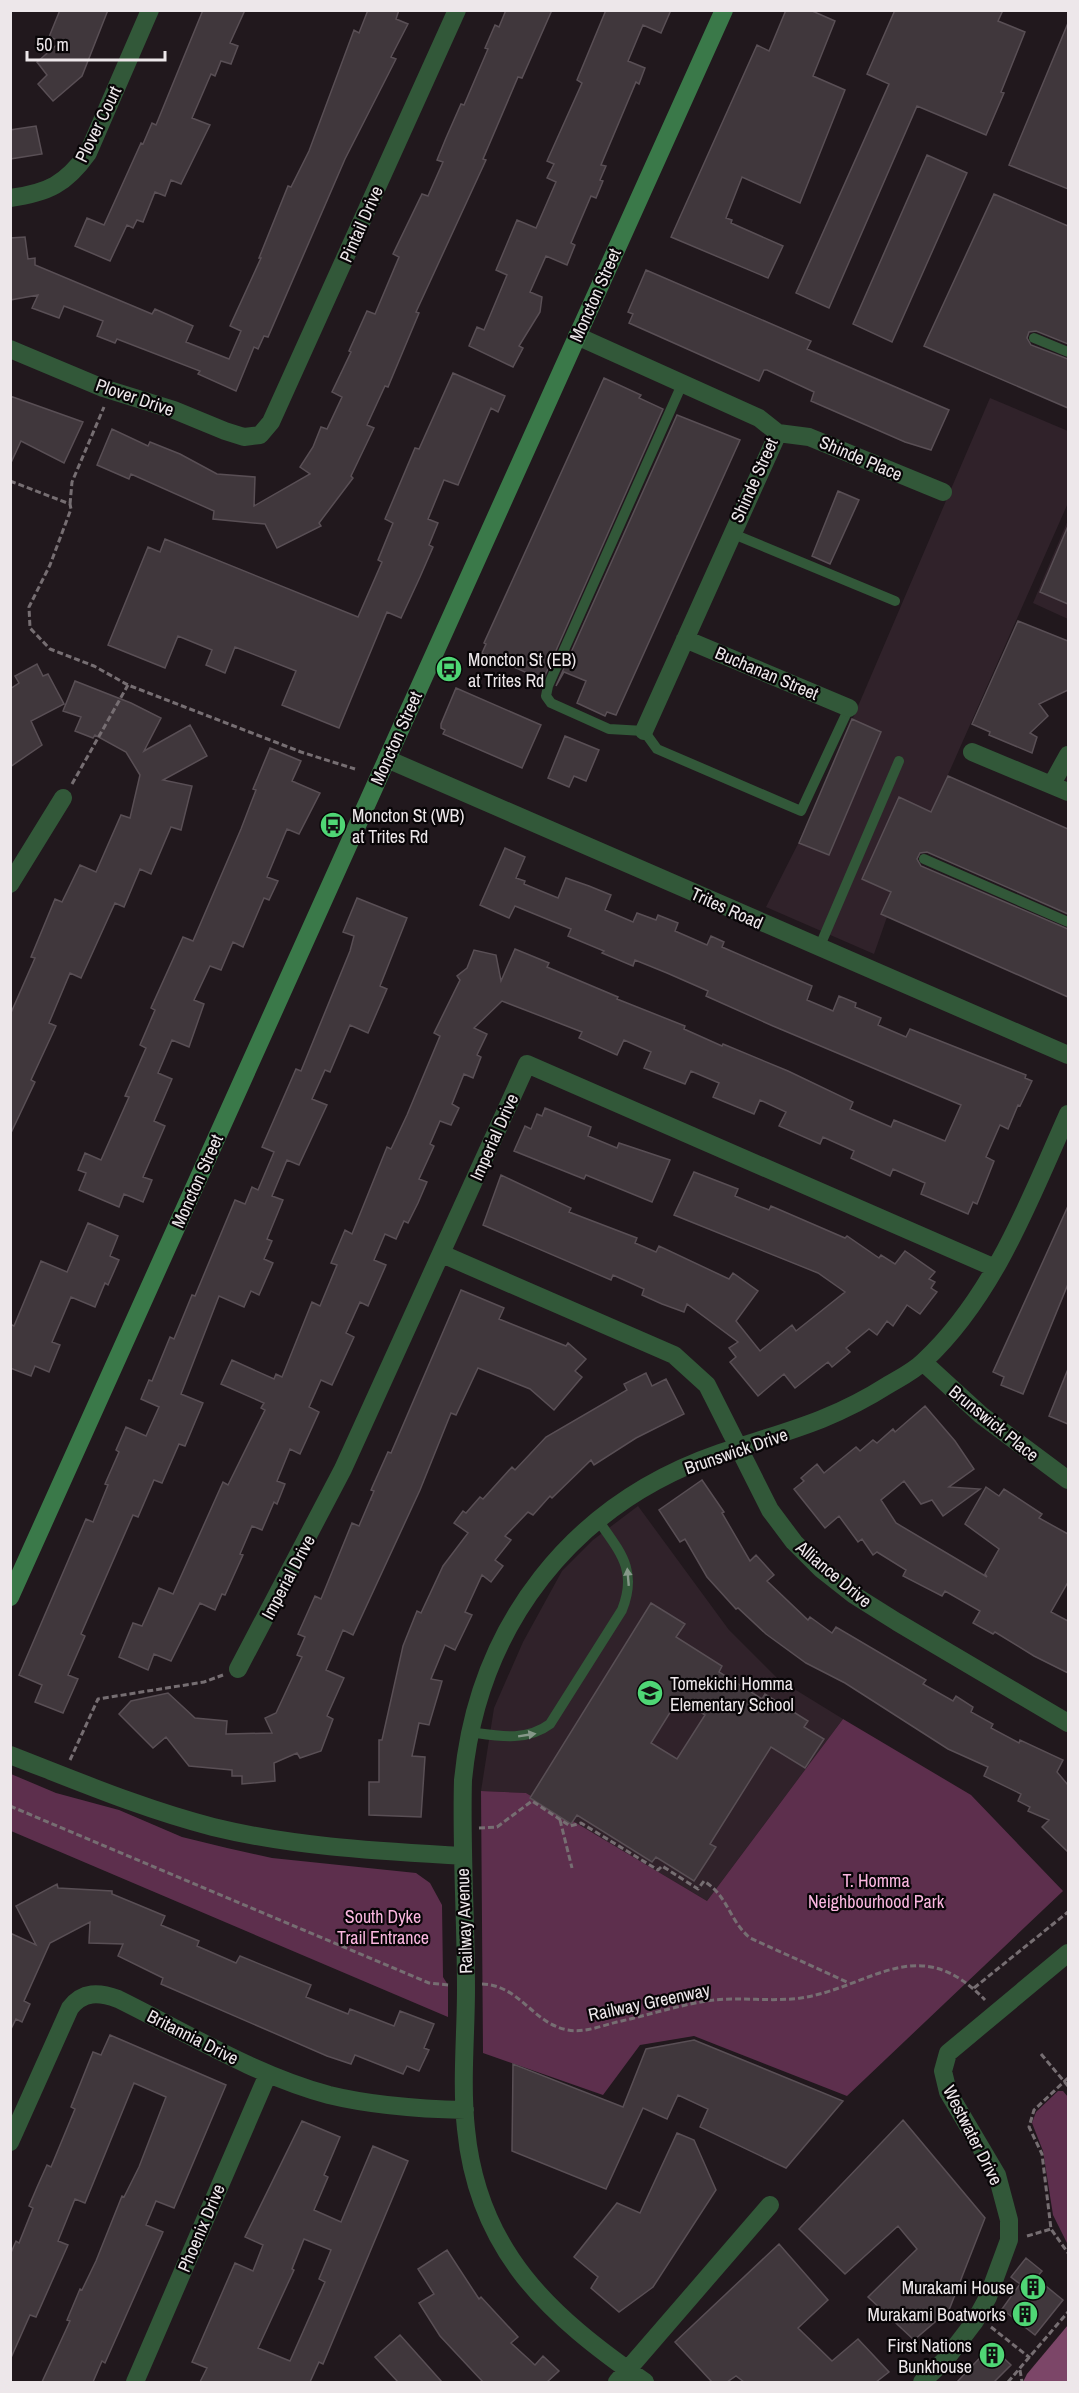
<svg xmlns="http://www.w3.org/2000/svg" width="1079" height="2393" font-family="'Archivo Narrow',sans-serif">
<rect width="100%" height="100%" fill="#21181d"/>
<path fill="#30222a" d="M990 398 1068 431V503L894 897 874 954 766 907 805 830Z
M1068 520V619L1033 603Z
M638 1506 729 1630 778 1679 843 1719 707 1901 526 1793 481 1791 494 1708 523 1642 562 1571 593 1540Z"/>
<path fill="#5d2f4d" d="M843 1719 971 1795 1063 1891 847 2096 694 2036 640 2045 603 2095 483 2053 481 1791 526 1793 707 1901Z
M11 1774 56 1793 119 1810 182 1837 227 1848 272 1858 416 1873 430 1883 442 1905 443 1977 448 1985V2017L11 1831Z
M1058 2091H1063L1068 2097V2245L1053 2215 1043 2151 1032 2123 1036 2112Z"/>
<path fill="#7c4668" d="M1068 2325V2382H1023L1027 2374Z"/>
<path fill="#40373c" stroke="#594f55" stroke-width="1.5" fill-rule="evenodd" d="M60 10H108L82 76 53 101 38 84 47 75 37 62 61 41 49 37Z
M203 10H245L230 43 238 46 231 64 221 61 215 76 211 74 192 118 210 125 181 184 171 180 165 196 155 192 143 222 137 220 133 228 127 225 110 261 75 246 87 218 104 225 141 143 143 144 152 123 156 125Z
M368 10H399L396 19 408 24 391 57 396 59 345 159 268 337 264 336 258 349 254 347 236 391 198 374 200 371 117 339 115 343 97 336 103 321 64 306 59 318 32 308 38 295 10 300V238L25 237 28 259 35 258V265L152 314 155 309 193 326 186 342 229 359 241 331 230 326 261 258H259L288 186 291 187 309 151 354 30 359 33Z
M506 10H552L522 78 518 77 483 159 486 160 416 312 419 313 388 387 385 386 367 425 374 428 351 476 353 478 319 523 321 526 277 548 265 524 213 519 214 511 131 474 129 479 97 465 112 429 148 446 150 442 180 454 217 474 255 477 254 506 310 474 300 467 313 447 321 427 327 429 342 397 332 392 351 352 349 351 367 311 375 314 399 257 393 254 422 194 428 196 443 162 437 160 446 138 461 104 464 105 488 49 485 48 495 25 499 27Z
M606 10H671L661 33 643 25 628 61 645 68 639 84 636 82 601 165 606 166 600 180 603 181 596 198 591 196 571 243 575 245 567 265 546 256 530 292 542 297 540 312 519 346 523 348 513 367 469 346 477 327 484 330 507 275 496 270 517 220 536 228 556 182 547 178 554 164 547 161 582 83 577 80Z
M786 10H810L835 21 813 76 845 90 800 203 742 177 726 218 732 220 731 223 783 246 768 278 671 237 757 45 769 51Z
M895 10H1003L998 21 1025 32 1001 92 1004 93 986 135 917 106 829 308 796 293 889 84 867 74Z
M1068 23V189L1009 165Z
M36 126 42 154 10 159V130Z
M927 155 967 173 892 342 853 324Z
M994 194 1068 226V344L1036 331 1029 332 1027 338 1031 345 1068 359V408L924 346Z
M646 270 811 341 807 349 949 410 931 450 905 442 811 401 814 392 767 370H764L759 381 629 323 633 314 628 312Z
M453 373 505 396 498 412 491 408 458 485 444 480 428 519 438 523 429 545 433 547 420 577 401 618 387 612 339 728 282 705 296 671 235 647 225 673 206 665 212 650 178 636 165 668 108 645 148 547 160 552 165 539 358 617 382 562 378 560 393 523 385 519 415 448 419 449Z
M604 378 641 395 639 398 663 409 543 680 482 653 486 644 484 643Z
M10 396 83 422 64 463 21 441 10 465Z
M677 415 740 440 616 715 607 712 605 716 577 703 586 681 564 672 556 686Z
M838 491 859 500 830 564 812 556Z
M1068 526V604L1040 592Z
M1018 621 1068 641V690L1039 704 1048 716 1030 733 1037 737 1032 753 989 735 990 732 972 724Z
M37 664 43 676 48 674 64 704 31 721 42 745 10 767V689L19 683 15 676Z
M75 681 131 703 161 718 144 751 190 725 207 756 163 780 192 786 181 830 171 827 151 874 140 869 124 907 115 903 81 978 70 973 49 1023 56 1026 31 1080 35 1082 10 1135V1015L35 958 31 957 55 899 62 902 80 865 96 872 121 815 130 818 140 775 126 752 95 735 93 738 75 731 81 717 63 711Z
M456 688 541 725 522 768 443 734 445 730 441 728V724Z
M852 719 881 732 829 855 799 843Z
M565 736 599 750 586 781 574 776 569 787 548 778Z
M270 748 301 761 292 781 320 793 299 834 287 829 267 877 278 881 269 900 264 898 243 947 233 942 221 970 210 966 194 1000 204 1004 189 1047 172 1040 158 1073 172 1079 154 1121 165 1126 143 1177 152 1180 143 1202 124 1194 119 1207 79 1190 86 1173 78 1170 85 1153 101 1160 129 1097 125 1096 146 1048 140 1045 155 1010 151 1008 183 937 193 941 241 829 256 790 253 789Z
M948 776 1068 829V914L927 852 920 853 917 859 921 866 1068 929V997L881 914 891 892 862 879 899 797 931 812Z
M505 848 525 857 516 878 525 881 524 884 558 898 566 878 589 886 611 895 605 910 633 922 637 913 656 920 658 915 678 923 675 931 707 945 711 936 724 942 722 947 812 986 807 1000 833 1011 839 996 856 1003 855 1007 881 1018 878 1025 906 1037 910 1029 1026 1075 1025 1078 1032 1081 1020 1106 1018 1105 1008 1129 1000 1125 986 1157 994 1161 977 1204 973 1202 968 1214 921 1194 925 1183 893 1169 890 1176 851 1158 854 1151 823 1137 820 1144 779 1126 786 1112 760 1100 754 1114 713 1097 719 1083 691 1071 685 1084 644 1068 651 1052 624 1040 617 1055 579 1038 582 1032 502 1001 474 1028 487 1034 477 1055 481 1057 473 1078 464 1074 452 1104 459 1108 451 1125 440 1121 430 1144 434 1146 419 1179 427 1182 418 1203 408 1223 404 1221 396 1239 385 1234 374 1260 386 1265 368 1306 360 1302 346 1333 354 1337 332 1385 321 1380 309 1407 319 1412 300 1454 290 1449 277 1481 285 1484 277 1504 274 1502 262 1530 252 1526 240 1554 243 1555 225 1595 222 1594 215 1610 200 1603 171 1661 154 1654 148 1670 119 1657 133 1623 142 1626 159 1588 173 1594 223 1482 228 1485 265 1410 261 1408 264 1403 221 1384 232 1360 274 1379 276 1374 282 1377 312 1302 320 1306 337 1265 331 1263 345 1230 352 1234 387 1147 391 1149 407 1115 440 1036 434 1033 460 980 457 976 467 968 474 950 496 955 501 981 515 949 549 963 547 967 618 997 617 999 685 1026 684 1029 722 1046 723 1044 788 1071 853 1102 850 1109 891 1127 894 1120 945 1141 961 1105 773 1026 706 996 708 991 667 973 635 960 633 966 602 953 604 951 568 936 571 929 515 906 509 918 480 905Z
M357 898 407 918 380 986 387 989 368 1033 350 1025 330 1072 325 1070 312 1099 327 1105 299 1165 287 1160 272 1196 283 1200 267 1239 272 1241 264 1259 273 1263 259 1295 251 1291 244 1307 219 1296 181 1394 203 1403 185 1446 179 1444 162 1483 154 1480 138 1517 133 1515 81 1634 85 1636 68 1675 78 1679 63 1713 35 1702 42 1685 19 1675 86 1519 93 1522 108 1485 105 1484 119 1452 116 1450 126 1427 146 1436 159 1407 141 1399 149 1380 152 1381 170 1337 174 1339 192 1295 195 1296 235 1200 245 1204 252 1187 258 1190 274 1152 262 1147 296 1069 301 1071 350 951 354 936 343 932Z
M545 1108 591 1127 588 1136 617 1148 619 1143 670 1160 652 1202 586 1175 584 1179 514 1151 525 1126 531 1129 537 1114 542 1116Z
M694 1172 738 1189 735 1196 769 1210 771 1206 845 1238 847 1236 879 1258 881 1255 895 1264 905 1251 935 1272 929 1279 935 1282 931 1288 937 1292 920 1314 907 1305 893 1326 887 1321 877 1335 869 1329 846 1348 850 1352 832 1367 828 1362 795 1388 784 1374 758 1396 730 1362 736 1357 729 1348 738 1342 687 1304 684 1312 662 1304 642 1295 644 1289 613 1275 611 1280 483 1225 501 1175 571 1208 569 1212 637 1238 635 1243 656 1252 659 1246 729 1279 733 1273 758 1291 736 1321 760 1351 792 1325 796 1331 845 1292 818 1273 674 1215Z
M1068 1206V1284L1023 1394 1001 1385 1004 1377 993 1372Z
M88 1223 118 1236 110 1256 119 1260 108 1285 105 1283 95 1307 71 1297 52 1342 60 1345 49 1372 35 1366 31 1376 10 1368V1324L14 1326 41 1261 67 1272Z
M461 1290 504 1308 499 1319 566 1346 568 1343 586 1359 575 1371 582 1377 554 1410 530 1389 478 1368 456 1415 451 1413 420 1490 353 1635 343 1630 326 1670 344 1678 327 1716 333 1719 321 1751 300 1758 297 1753 274 1763 275 1781 242 1784V1776H232V1770L189 1766 166 1737 153 1748 119 1714 131 1701 168 1693 195 1718 227 1721 226 1734 272 1733 265 1718 276 1713 302 1657 297 1655 305 1637 298 1634 315 1596 321 1599 352 1523 359 1526 374 1491 371 1490 388 1452 391 1453Z
M1068 1369V1424L1049 1416Z
M646 1373 652 1386 666 1379 684 1414 636 1438 594 1465 591 1460 552 1498 550 1496 533 1515 528 1512 505 1536 511 1540 495 1560 503 1566 491 1582 482 1575 465 1612 472 1615 455 1650 445 1645 431 1679 442 1681 429 1725 419 1723 412 1756 425 1757 421 1817 369 1815V1782H379V1740H382L403 1646 417 1611 421 1613 443 1566 468 1533 454 1523 463 1511 466 1513 480 1497 483 1499 512 1467 515 1470 546 1437 627 1390 624 1384Z
M925 1406 955 1441 974 1469 949 1487 980 1489 943 1516 932 1500 921 1504 904 1481 881 1500 896 1523 987 1577 985 1574 999 1549 965 1524 986 1487 999 1496 1004 1489 1042 1514 1039 1518 1068 1534V1582L1051 1612 1068 1621V1673L1034 1656 995 1632 993 1634 973 1623 980 1611 945 1591 942 1596 903 1576 906 1570 877 1552 873 1555 862 1539 858 1542 839 1516 825 1528 794 1489 804 1481 801 1478 817 1464 824 1473 856 1447 860 1451 873 1440 877 1443 893 1429 895 1432Z
M702 1480 724 1512 722 1513 750 1561 756 1555 774 1575 767 1581 808 1620 810 1617 832 1633 836 1627 926 1680 923 1684 953 1701 956 1696 973 1707 971 1712 993 1724 991 1728 1019 1743 1020 1740 1063 1760 1057 1772 1068 1785V1852L1042 1827 1049 1820 1028 1811 1030 1807 1018 1801 1021 1794 984 1776 988 1767 948 1749 845 1683 806 1663 766 1634 738 1608 736 1609 707 1577 685 1539 680 1542 659 1510Z
M651 1603 685 1624 676 1637 722 1666 719 1672 762 1699 765 1694 808 1721 804 1727 824 1739 805 1768 771 1747 710 1844 716 1847 694 1881 656 1857 652 1862 577 1815 571 1824 530 1798ZM679 1698 705 1715 677 1759 651 1743Z
M57 1884 58 1888 112 1891V1894L165 1916 161 1925 199 1941 197 1946 236 1963 240 1956 311 1985 306 1997 348 2014 350 2009 394 2026 400 2011 434 2024 424 2048 429 2050 419 2071 407 2066 403 2074 355 2055 351 2064 327 2056 161 1984 163 1978 118 1956 123 1944 89 1943 90 1922 50 1943 24 2001 30 2004 22 2022 16 2019 10 2031V1933L36 1945 16 1906Z
M110 2035 226 2085 174 2208 156 2201 146 2225 163 2232 105 2363 102 2361 93 2382H42L70 2321 67 2320 80 2289 82 2290 96 2261 122 2196 124 2197 139 2167 166 2097 134 2083 85 2203 75 2199 58 2241 68 2245 36 2317 30 2315 10 2360V2255L16 2241 19 2243 33 2208 29 2206 38 2185 47 2165 51 2167 75 2109 71 2107 93 2052 101 2055Z
M694 2040 843 2101 786 2168 700 2127 708 2109 678 2095 667 2119 643 2108 606 2189 512 2151 513 2064 623 2107 646 2049Z
M903 2120 985 2218 949 2310 914 2340 868 2297 917 2249 898 2226 845 2274 799 2229Z
M302 2121 340 2137 324 2175 328 2177 314 2210 341 2222 373 2146 408 2161 323 2364 319 2362 310 2382H200L207 2368 192 2362 235 2263 253 2271 263 2245 245 2237ZM304 2239 331 2250 319 2279 325 2282 290 2361 258 2348 294 2270 292 2269Z
M677 2133 694 2140 716 2190 653 2287 619 2312 591 2288 598 2277 574 2257 617 2203 640 2213Z
M779 2244 828 2300 798 2328 832 2361 858 2339 889 2372 876 2382H744L736 2376 727 2382H712L675 2342Z
M447 2250 479 2299 481 2297 518 2337 511 2343 535 2365 543 2356 559 2371 547 2382H483L440 2336 419 2303 434 2294 418 2269Z
M1026 2258 1042 2271 1036 2278 1063 2300 1035 2335 1002 2309 1020 2284 1011 2277Z
M400 2335 442 2382H398L375 2357Z
M991 2346 1011 2365 994 2382H957Z"/>
<g fill="none" stroke-linecap="round" stroke-linejoin="round">
<path stroke="#766e72" stroke-width="3" stroke-dasharray="6 3" stroke-linecap="butt" d="M10 481 70 504 71 509 50 565 29 607 30 628 50 649 94 666 128 685 301 752 355 769
M70 504 72 482 104 407
M449 669 455 672
M72 784 128 685
M70 1760 98 1699 204 1682 223 1675
M10 1806 429 1983 449 1985
M560 1820 572 1868
M479 1828 497 1827 532 1801 570 1826 581 1823 658 1870 662 1866 698 1889 704 1881C729 1897 728 1919 750 1938L847 1982
M482 1984C520 1985 533 2024 568 2030 584 2033 601 2026 617 2022 649 2015 682 2004 714 2000 743 1997 772 2002 801 1998 872 1987 918 1930 985 2000
M974 1988 1068 1912
M1041 2054 1068 2086
M1068 2078 1034 2110 1029 2127 1042 2154 1051 2229 1068 2253
M1027 2236 1051 2229
M991 2327 1030 2358
M1020 2370 1022 2382
M1008 2382 1068 2312"/>
<path stroke="#325839" stroke-width="10" d="M1034 338 1068 352
M683 382 548 686 546 696 551 703 609 729 644 731 657 749 801 811 849 708
M731 533 895 601
M924 859 1068 922
M819 948 899 761
M469 1732C498 1736 526 1742 550 1724L622 1610C638 1570 620 1552 598 1520"/>
<path stroke="#325839" stroke-width="18" d="M10 198C48 193 66 184 88 153L150 10
M577 336 759 418 778 433
M10 349 103 388 174 410 225 431 244 437 260 435 271 422 457 10
M778 433 809 437 943 492
M685 639 849 708
M644 731 778 433
M972 752 1068 792
M387 759 1068 1055
M1052 784 1068 755
M10 884 63 798
M442 1254 674 1355 707 1385 770 1510 794 1542 821 1569 854 1595 897 1622 1068 1723
M923 1362 981 1415 1068 1480
M238 1669 343 1469 527 1064 995 1268
M10 1755C77 1781 143 1809 213 1827 295 1847 379 1851 463 1856
M10 2142 70 2008C83 1991 99 1992 118 1999 187 2033 255 2075 329 2095 374 2106 419 2109 465 2110
M135 2382 268 2074
M617 2382 770 2205
M645 2382C550 2316 478 2252 466 2129 461 2083 466 2035 466 1989 466 1919 461 1849 463 1780 478 1625 572 1504 720 1453 783 1432 830 1422 888 1385 900 1378 914 1371 924 1361 994 1296 1030 1199 1068 1114
M922 2382 946 2359 975 2321 988 2297 1009 2240V2220L997 2175 948 2092 943 2071 948 2053 1068 1953"/>
<path stroke="#3a7949" stroke-width="18" d="M10 1597 724 10"/>
</g>
<defs><path id="oneway-solid" d="M-6-.8H1V-3.2L6.5 0L1 3.2V.8H-6Z" transform="scale(1.5)"/></defs>
<g fill="#869889">
<use href="#oneway-solid" transform="translate(628 1577) rotate(-95)"/>
<use href="#oneway-solid" transform="translate(527 1735) rotate(-9)"/>
</g>
<defs>
<symbol id="bus-disc" viewBox="-11 -11 22 22"><circle r="9.5" fill="#4fd675" stroke="#080507"/><path d="M-5-6H5V4H4V6H2V4H-2V6H-4V4H-5ZM-3.5-4V0h7V-4ZM-3.5 1.2v1.5H-2V1.2ZM2 1.2v1.5H3.5V1.2Z" fill="#111"/></symbol>
<symbol id="school-disc" viewBox="-11 -11 22 22"><circle r="9.5" fill="#4fd675" stroke="#080507"/><path d="M0-5L7-2L0 1L-7-2ZM-4 1L0 2.5L4 1V4Q0 6-4 4Z" fill="#111"/></symbol>
<symbol id="building-disc" viewBox="-11 -11 22 22"><circle r="9.5" fill="#4fd675" stroke="#080507"/><path d="M-4-6H4V6H1V3H-1V6H-4ZM-2.5-4.3h1.7v1.8h-1.7ZM.8-4.3h1.7v1.8H.8ZM-2.5-1h1.7V.8h-1.7ZM.8-1h1.7V.8H.8Z" fill="#111"/></symbol>
</defs>
<g fill-rule="evenodd">
<use href="#bus-disc" x="434" y="654" width="30" height="30"/>
<use href="#bus-disc" x="318" y="810" width="30" height="30"/>
<use href="#school-disc" x="635" y="1678" width="30" height="30"/>
<use href="#building-disc" x="1018" y="2272" width="30" height="30"/>
<use href="#building-disc" x="1010" y="2299" width="30" height="30"/>
<use href="#building-disc" x="977" y="2340" width="30" height="30"/>
</g>
<g text-anchor="middle" dominant-baseline="central" stroke-width="4.5" stroke-linejoin="round" paint-order="stroke">
<g font-size="18" fill="#ede7ea" stroke="#080507">
<text transform="translate(98 124) rotate(-64)">Plover Court</text>
<text transform="translate(361 224) rotate(-66)">Pintail Drive</text>
<text transform="translate(595 295) rotate(-66)">Moncton Street</text>
<text transform="translate(135 397) rotate(19)">Plover Drive</text>
<text transform="translate(861 458) rotate(23)">Shinde Place</text>
<text transform="translate(754 480) rotate(-66)">Shinde Street</text>
<text transform="translate(767 673) rotate(23)">Buchanan Street</text>
<text transform="translate(396 738) rotate(-66)">Moncton Street</text>
<text transform="translate(727 908) rotate(24)">Trites Road</text>
<text transform="translate(494 1137) rotate(-66)">Imperial Drive</text>
<text transform="translate(197 1181) rotate(-66)">Moncton Street</text>
<text transform="translate(994 1423) rotate(39)">Brunswick Place</text>
<text transform="translate(736 1451) rotate(-19)">Brunswick Drive</text>
<text transform="translate(834 1574) rotate(40)">Alliance Drive</text>
<text transform="translate(288 1577) rotate(-62)">Imperial Drive</text>
<text transform="translate(464 1921) rotate(-92)">Railway Avenue</text>
<text transform="translate(649 2002) rotate(-12)">Railway Greenway</text>
<text transform="translate(193 2037) rotate(27)">Britannia Drive</text>
<text transform="translate(973 2135) rotate(63)">Westwater Drive</text>
<text transform="translate(201 2228) rotate(-67)">Phoenix Drive</text>
</g>
<g font-size="18" fill="#ede7ea" stroke="#080507" text-anchor="start">
<text x="468" y="659">Moncton St (EB)<tspan x="468" dy="21">at Trites Rd</tspan></text>
<text x="352" y="815">Moncton St (WB)<tspan x="352" dy="21">at Trites Rd</tspan></text>
<text x="670" y="1683">Tomekichi Homma<tspan x="670" dy="21">Elementary School</tspan></text>
<text x="1014" y="2287" text-anchor="end">Murakami House</text>
<text x="1006" y="2314" text-anchor="end">Murakami Boatworks</text>
<text x="972" y="2345" text-anchor="end">First Nations<tspan x="972" dy="21">Bunkhouse</tspan></text>
</g>
<g font-size="18" fill="#fbb7e0" stroke="#080507">
<text x="876" y="1880">T. Homma<tspan x="876" dy="21">Neighbourhood Park</tspan></text>
<text x="383" y="1916">South Dyke<tspan x="383" dy="21">Trail Entrance</tspan></text>
</g>
</g>
<rect width="1079" height="2393" fill="none" stroke="#ede7ea" stroke-width="24"/>
<path d="M27 51v9h138v-9" fill="none" stroke="#ede7ea" stroke-width="3"/>
<text x="36" y="51" font-size="18" fill="#ede7ea" stroke="#080507" stroke-width="4.5" paint-order="stroke">50 m</text>
</svg>
